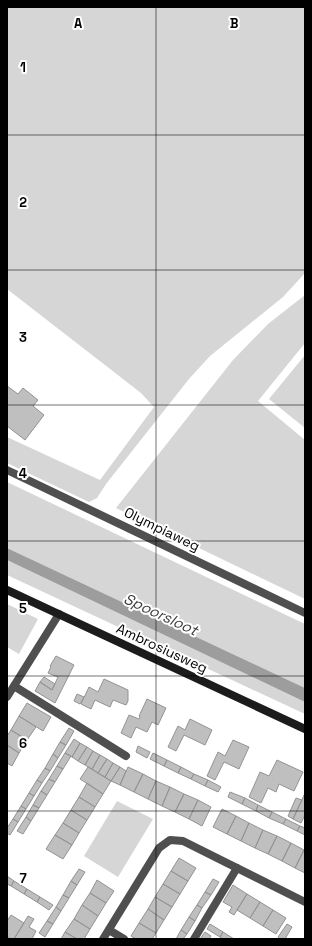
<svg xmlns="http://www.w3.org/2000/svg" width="312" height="946" font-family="'Space Grotesk',sans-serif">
<rect width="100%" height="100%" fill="#fff"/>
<path fill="#d6d6d6" d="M7 7H305V273L283 297 210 356 189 379 106 484 97 498 89 502 7 463V437L100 480 154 407 141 393 7 289Z
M305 295V343L258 401 305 440V599L116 508 233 360 268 324Z
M305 355V428L269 399Z
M7 482 305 624V688L7 548Z
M7 560 305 702V714L7 575Z
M7 604 38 619 19 654 7 647Z
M117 801 153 819 118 877 84 856Z"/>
<path fill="#9d9d9d" d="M7 548 305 688V702L7 560Z"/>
<path fill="#bfbfbf" stroke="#939393" d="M7 386 18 394 23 388 38 400 33 406 44 415 25 440 7 426Z
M56 656 74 665 55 703 35 691 40 682 52 690 58 677 48 673 51 667 50 666Z
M44 677 55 684 52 690 40 682Z
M104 679 128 690V701L126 705 113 700 110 707 95 700 91 709 81 704 89 687 98 692Z
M77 694 84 697 80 704 74 701Z
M147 699 166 708 158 725 152 722 147 732 136 727 131 738 121 733 129 715 139 719 140 717 139 716Z
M27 703 51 717 43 731 19 716Z
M19 716 36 727 27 740 11 730Z
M190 719 212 730 205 745 184 735 176 751 168 747 178 726 185 730Z
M69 728 74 731 66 745 60 742Z
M11 730 27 740 19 753 7 745V736Z
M74 739 80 743 72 757 65 753Z
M233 740 249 747 239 769 224 762 215 780 207 776 218 752 225 756Z
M60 742 66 745 58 758 53 754Z
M80 743 87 747 78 761 72 757Z
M7 745 19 753 12 766 7 763Z
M138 746 150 752 147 758 136 752Z
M87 747 93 751 85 765 78 761Z
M93 751 100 755 92 769 85 765Z
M65 753 71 756 63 769 57 766Z
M153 753 167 760 164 766 150 759Z
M53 754 58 758 50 771 45 768Z
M100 755 107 759 98 773 92 769Z
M107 759 113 763 105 777 98 773Z
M167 760 181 767 178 773 164 766Z
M277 760 303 772 294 791 279 784 276 792 268 788 261 803 249 797 260 772 269 776Z
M113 763 120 767 111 781 105 777Z
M57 766 63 769 55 782 49 779Z
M88 767 111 781 103 794 80 779Z
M120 767 126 771 120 785 111 781Z
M128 767 143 774 134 792 120 785Z
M181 767 194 774 191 779 178 773Z
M45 768 50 771 42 783 37 780Z
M143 774 156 781 148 799 134 792Z
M194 774 208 780 205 786 191 779Z
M49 779 55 782 47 795 41 791Z
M37 780 42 783 34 796 29 793Z
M208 780 221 787 218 792 205 786Z
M156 781 170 787 162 806 148 799Z
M87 783 103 794 95 807 79 797Z
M170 787 184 794 175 812 162 806Z
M41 791 47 795 39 808 33 805Z
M230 792 245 798 242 804 228 797Z
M29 793 34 796 26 809 21 806Z
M305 793V815L301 823 293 819Z
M184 794 198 800 189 819 175 812Z
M79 797 95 807 87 820 71 810Z
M245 798 258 805 256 811 242 804Z
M296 798 302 800 293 819 288 816Z
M198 800 211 807 202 826 189 819Z
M33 805 39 808 31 821 26 817Z
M258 805 272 812 269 818 256 811Z
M21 806 26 809 18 822 13 819Z
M222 809 236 816 227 834 213 827Z
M71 810 87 820 79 833 63 823Z
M272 812 286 819 283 824 269 818Z
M236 816 249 823 241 841 227 834Z
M26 817 31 821 23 834 17 831Z
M13 819 18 822 10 835 7 833V828Z
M286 819 300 826 297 831 283 824Z
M63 823 79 833 72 845 55 835Z
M249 823 263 830 255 848 241 841Z
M300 826 305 828V835L297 831Z
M263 830 277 836 268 854 255 848Z
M55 835 72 845 63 859 46 849Z
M277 836 291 843 282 861 268 854Z
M291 843 304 850 295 868 282 861Z
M304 850H305V873L295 868Z
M179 858 196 868 188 881 171 871Z
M79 869 85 872 77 885 71 881Z
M171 871 188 881 180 894 163 884Z
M7 876 14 881 11 886 7 884Z
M213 879 219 882 211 895 205 892Z
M97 880 114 891 106 903 90 893Z
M14 881 27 889 24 894 11 886Z
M71 881 77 885 69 898 63 895Z
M163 884 180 894 172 907 155 897Z
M233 885 247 894 234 915 229 912 232 907 223 902Z
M27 889 40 897 37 902 24 894Z
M205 892 211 895 202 908 197 905Z
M90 893 106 903 98 916 82 905Z
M247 894 260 902 250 918 237 910Z
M63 895 69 898 61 911 56 907Z
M40 897 53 905 49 910 37 902Z
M155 897 172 907 164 920 148 909Z
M260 902 273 910 263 926 250 918Z
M82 905 98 916 90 929 74 919Z
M197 905 202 908 195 921 189 917Z
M56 907 61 911 53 924 47 921Z
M148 909 164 920 156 933 139 923Z
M273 910 286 918 276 934 263 926Z
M11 915 24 923 14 939H11L7 936V921Z
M28 916 34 919 29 927 36 931 32 939H14Z
M189 917 195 921 187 934 181 930Z
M74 919 90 929 84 939H77L65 932Z
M47 921 53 924 45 937 39 933Z
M139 923 156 933 152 939H136L131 936Z
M210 924 223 932 220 937 207 929Z
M287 924 292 927 285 939H280L278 937Z
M181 930 187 934 183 939H176Z
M65 932 77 939H61Z
M205 932 211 936 209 939H200Z
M223 932 234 939H223L220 937Z"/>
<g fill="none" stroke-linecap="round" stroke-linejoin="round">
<path stroke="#4f4f4f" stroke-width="8" d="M14 686 126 756
M109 930 124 939
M194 939 237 868"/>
<path stroke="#4f4f4f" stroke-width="8" d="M7 470 305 613
M7 697 59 614
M103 939 159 848 170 840 183 841 305 902"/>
<path stroke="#1c1c1c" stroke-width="8" d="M7 590 305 729"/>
</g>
<path fill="none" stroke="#000" stroke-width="1" stroke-opacity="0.55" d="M156 7V939M7 135H305M7 270H305M7 405H305M7 541H305M7 676H305M7 811H305"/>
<g text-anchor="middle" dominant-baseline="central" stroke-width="4" stroke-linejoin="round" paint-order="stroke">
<g font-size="14" fill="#000" stroke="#fff">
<text transform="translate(162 529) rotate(26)">Olympiaweg</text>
<text transform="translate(162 648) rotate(25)">Ambrosiusweg</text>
</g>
<g font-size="15" font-style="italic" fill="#3e3e3e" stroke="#fff">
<text transform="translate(161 614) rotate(25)">Spoorsloot</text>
</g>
</g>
<g font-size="13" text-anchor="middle" font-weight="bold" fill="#000" stroke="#fff" stroke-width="4" stroke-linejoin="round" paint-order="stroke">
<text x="78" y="28">A</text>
<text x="234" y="28">B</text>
<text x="23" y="72">1</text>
<text x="23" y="207">2</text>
<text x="23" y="342">3</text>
<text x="23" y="478">4</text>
<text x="23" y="613">5</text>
<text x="23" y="748">6</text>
<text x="23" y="883">7</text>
</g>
<rect width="312" height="946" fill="none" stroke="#000000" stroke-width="16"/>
</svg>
